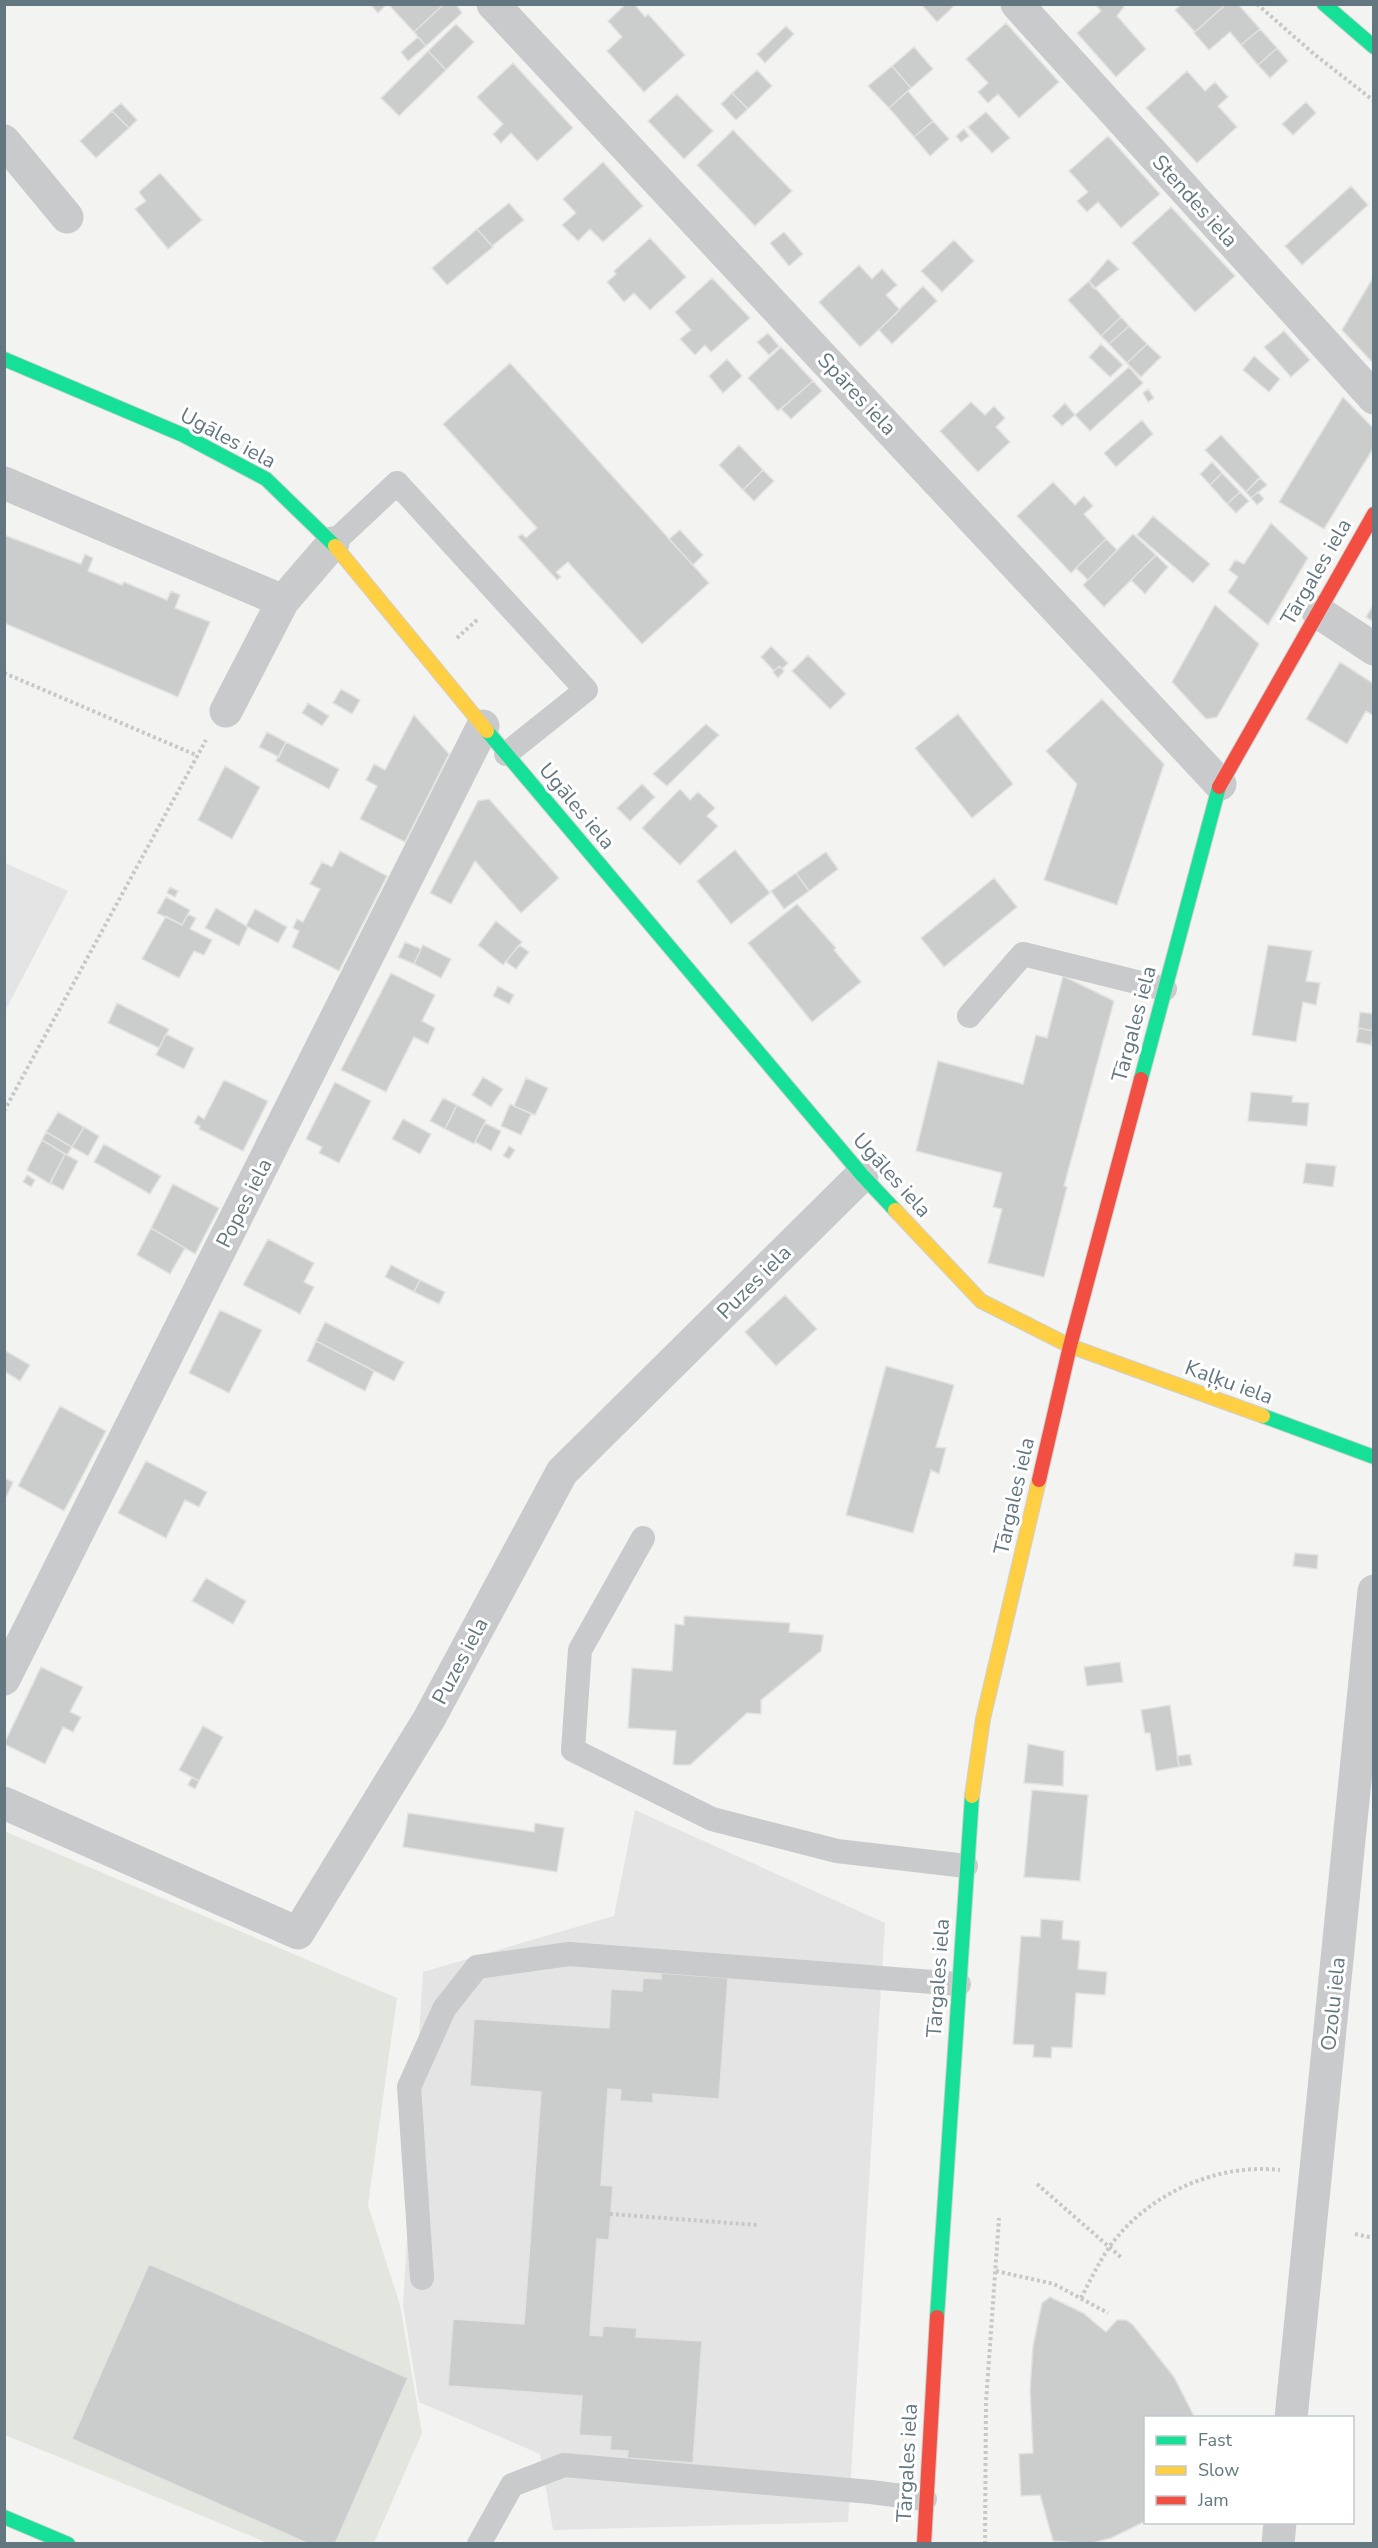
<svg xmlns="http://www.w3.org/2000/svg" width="1378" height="2548" font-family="'Nunito Sans',sans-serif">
<rect width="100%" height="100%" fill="#f3f3f1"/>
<path fill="#e3e4e3" d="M5 863 68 891 5 1011Z
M635 1810 885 1923 848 2522 553 2530 540 2454 419 2402 403 2305 423 1972 614 1916Z"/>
<path fill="#e3e6df" d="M4 1831 397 1998 368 2205 400 2305 422 2433 374 2543H268L5 2435Z"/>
<path fill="#cbcccc" stroke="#e2e2e1" stroke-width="1.5" d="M370 4H387L378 13Z
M388 4H444L414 32Z
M444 4H456L462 13 426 46 414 32Z
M626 4H634L645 17 648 14 685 55 644 92 607 51 622 37 608 21Z
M921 4H956L937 22Z
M1095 4H1126L1117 16 1146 49 1116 77 1077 33 1101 11Z
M1182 4H1226L1195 32 1175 10Z
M1226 4H1238L1260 29 1241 45 1230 32 1209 50 1194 33Z
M1006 23 1059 82 1019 118 998 94 988 103 978 92 988 83 966 59Z
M456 24 474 42 446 70 428 51Z
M786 26 794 34 765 63 757 54Z
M1260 29 1277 48 1258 65 1241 45Z
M418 37 426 46 408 61 401 52Z
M914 47 933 69 911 88 892 66Z
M1277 48 1288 61 1270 78 1258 65Z
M428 51 446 70 399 116 381 98Z
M513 63 573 128 537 161 511 133 501 143 493 134 503 124 477 97Z
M892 66 911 88 889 108 868 86Z
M757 70 772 86 748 109 732 93Z
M1187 71 1205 91 1215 82 1228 97 1218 106 1237 127 1197 163 1146 108Z
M908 91 933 121 914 137 889 108Z
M732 93 748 109 736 120 721 104Z
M677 94 713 131 684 159 648 121Z
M1306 102 1316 113 1293 135 1282 124Z
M121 103 137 120 129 128 112 111Z
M112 111 129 128 96 158 80 141Z
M986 112 1010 138 992 153 968 127Z
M933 121 949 139 930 156 914 137Z
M964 129 969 136 961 142 956 136Z
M733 130 792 191 755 226 697 165Z
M1108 136 1160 194 1121 228 1098 202 1087 212 1077 201 1088 192 1069 171Z
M603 162 643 206 603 242 590 229 578 241 562 225 576 213 563 199Z
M160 173 202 220 168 249 135 209 146 201 139 192Z
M1351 186 1368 205 1302 265 1285 246Z
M509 203 524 220 492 246 477 229Z
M1171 207 1235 276 1195 312 1132 243Z
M477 229 493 247 447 285 432 268Z
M784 232 803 254 789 266 770 243Z
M650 238 686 277 650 310 634 293 624 302 607 282 616 274 614 271Z
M954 240 974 261 942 292 921 271Z
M1108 259 1119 269 1094 289 1089 281Z
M859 265 872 279 882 269 897 285 886 295 900 310 860 347 819 302Z
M1374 276V364L1342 330Z
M712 278 750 318 711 352 705 345 695 355 680 339 691 330 675 312Z
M1089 281 1121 317 1101 336 1068 300Z
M923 286 937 301 892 344 879 330Z
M1121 317 1129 326 1109 344 1101 336Z
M1129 326 1147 344 1127 363 1109 344Z
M1284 331 1310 360 1291 377 1264 347Z
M768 333 779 346 769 355 757 342Z
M1101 344 1123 365 1110 377 1089 357Z
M1147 344 1161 357 1141 377 1127 363Z
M781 347 813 381 778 411 748 378Z
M1254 356 1280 379 1269 392 1243 370Z
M727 359 742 376 723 393 709 376Z
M510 363 709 583 642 644 568 562 556 572 561 577 557 580 518 537 522 534 526 538 537 528 443 424Z
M1129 367 1143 383 1090 431 1075 415Z
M813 381 822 391 791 419 781 409Z
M1148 389 1154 398 1148 402 1143 393Z
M1343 397 1374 429V447L1324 529 1279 502Z
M971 402 985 415 994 406 1005 418 996 427 1010 442 978 472 940 431Z
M1065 403 1075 415 1062 426 1052 416Z
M1142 420 1153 434 1116 467 1104 453Z
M1221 435 1260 477 1246 492 1205 450Z
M739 445 763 470 743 490 719 465Z
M1212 462 1222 473 1210 485 1200 474Z
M763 470 774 481 754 501 743 490Z
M1222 473 1240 492 1227 504 1210 485Z
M1260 478 1267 485 1251 498 1246 492Z
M1053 482 1075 505 1084 496 1093 506 1084 514 1106 539 1071 573 1017 516Z
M1240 492 1249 501 1236 513 1227 504Z
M1258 492 1264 499 1257 505 1251 498Z
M1153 516 1210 564 1193 583 1137 535Z
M1271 523 1308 558 1268 625 1228 592 1238 577 1229 570 1235 560 1244 564Z
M680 530 703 555 693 565 669 539Z
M1133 534 1156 555 1104 607 1083 585Z
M4 535 81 564 85 554 93 558 88 571 122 585 124 582 167 600 171 591 180 595 175 608 210 622 178 697 4 623Z
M1106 539 1117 550 1088 580 1076 568Z
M1156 555 1168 567 1145 594 1131 580Z
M1374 604V622L1366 617Z
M1215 605 1259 644 1217 717 1206 719 1172 682Z
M771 646 788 663 782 669 779 666 774 671 761 657Z
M808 655 846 694 830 709 792 671Z
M1340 662 1374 684V716L1366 711 1347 744 1306 719Z
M779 666 784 671 778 678 773 672Z
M341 689 360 700 352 714 333 703Z
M1102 699 1164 764 1117 905 1044 880 1077 784 1046 751Z
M308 703 329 716 322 726 302 713Z
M958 714 1013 784 972 818 915 748Z
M414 715 449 754 405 842 360 819 377 786 366 780 374 764 385 770Z
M706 724 719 735 667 786 653 774Z
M267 732 286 742 279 757 259 747Z
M286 742 339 769 329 789 276 761Z
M225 766 260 787 232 839 198 820Z
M642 784 655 797 630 821 617 808Z
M680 789 690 800 698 792 715 808 707 816 718 826 680 865 642 828Z
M489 799 559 878 521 913 475 861 451 904 430 893 478 801Z
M735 850 770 893 731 924 697 881Z
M340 851 387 876 339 971 292 947 299 931 293 928 297 919 303 922 320 889 310 884 322 862 332 867Z
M826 852 838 869 809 891 796 873Z
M796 873 809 891 784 909 771 891Z
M994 878 1017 907 944 967 921 938Z
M170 887 178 891 175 897 167 893Z
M166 897 190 910 182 925 157 913Z
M797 904 836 948 834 950 861 982 812 1022 748 943Z
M216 908 248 927 239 946 205 928Z
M255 909 287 927 278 943 246 926Z
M188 914 196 918 190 929 212 940 204 955 194 951 179 978 142 959 166 916 182 925Z
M496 921 522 942 503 965 478 945Z
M405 942 421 949 414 964 398 957Z
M423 945 451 959 441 978 414 964Z
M519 945 529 952 516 969 506 962Z
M1268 945 1312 951 1306 981 1320 983 1316 1005 1303 1002 1296 1042 1252 1035Z
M391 973 435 995 422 1021 435 1028 428 1044 414 1037 386 1092 341 1070Z
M1063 976 1114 1001 1064 1186 1067 1187 1044 1277 988 1263 1002 1209 993 1207 1002 1173 916 1151 938 1061 1023 1084 1036 1035 1047 1038Z
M498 986 514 995 509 1004 493 996Z
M117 1003 169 1029 159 1048 108 1023Z
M1360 1012 1374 1014V1031L1358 1028Z
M1359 1028 1374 1031 1371 1045 1356 1042Z
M166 1034 194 1048 184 1069 156 1055Z
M483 1077 503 1089 491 1107 472 1095Z
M526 1078 548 1088 535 1115 514 1106Z
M224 1080 268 1101 243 1151 199 1129 200 1126 194 1123 198 1115 204 1119Z
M335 1082 371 1101 339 1163 319 1153 322 1147 306 1139Z
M1251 1092 1293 1096 1292 1102 1309 1103 1307 1126 1248 1121Z
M443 1098 457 1105 445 1129 430 1121Z
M510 1104 531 1114 521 1135 501 1126Z
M457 1105 486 1120 474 1144 445 1129Z
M58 1112 84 1127 72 1147 46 1132Z
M403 1119 431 1134 420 1154 392 1139Z
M485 1123 501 1131 491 1151 475 1142Z
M84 1127 99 1136 88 1156 72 1147Z
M46 1132 72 1147 67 1155 42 1140Z
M42 1140 65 1154 50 1184 27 1170Z
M104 1144 161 1176 150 1194 94 1162Z
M509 1146 515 1150 509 1159 503 1156Z
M65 1154 78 1161 63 1190 50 1183Z
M1306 1163 1336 1166 1333 1187 1303 1183Z
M27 1175 35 1180 31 1187 23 1182Z
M173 1184 219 1208 195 1254 151 1228Z
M151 1228 185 1248 170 1274 137 1255Z
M268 1239 314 1263 304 1282 314 1287 300 1314 243 1285Z
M391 1265 420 1280 414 1292 385 1277Z
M420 1280 445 1292 439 1304 414 1292Z
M785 1295 817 1329 776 1366 745 1332Z
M220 1310 262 1330 229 1393 189 1373Z
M325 1322 404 1362 394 1381 316 1341Z
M316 1341 374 1371 365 1391 307 1361Z
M4 1350 30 1365 20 1381 4 1371Z
M886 1366 954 1385 936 1447 946 1448 939 1474 931 1470 913 1533 846 1515Z
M60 1406 106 1431 64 1511 18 1486Z
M146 1461 207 1492 199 1507 185 1500 166 1538 118 1513Z
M4 1478 13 1482 7 1496 4 1495Z
M1295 1553 1318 1555 1317 1569 1293 1566Z
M206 1578 246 1601 233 1624 192 1601Z
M684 1616 790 1623 789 1632 823 1635V1637L821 1651 761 1700V1714L747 1713 690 1765H676L673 1764 676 1731 628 1728 632 1668 672 1671 675 1624 684 1625Z
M1120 1662 1123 1682 1087 1686 1084 1667Z
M41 1667 83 1687 70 1712 81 1717 73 1732 63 1727 45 1764 4 1744Z
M1170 1705 1179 1767 1156 1771 1150 1733H1145L1141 1710Z
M203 1726 223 1737 199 1781 179 1770Z
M1028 1744 1064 1751 1063 1786 1024 1783Z
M1190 1754 1192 1765 1179 1767 1177 1756Z
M192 1777 199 1781 195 1789 188 1785Z
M1032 1790 1088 1795 1080 1881 1024 1877Z
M408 1813 534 1832 535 1823 564 1828 557 1872 403 1847Z
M1041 1919 1063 1921 1062 1939 1080 1941 1078 1969 1107 1972 1105 1995 1076 1993 1072 2048 1052 2047 1051 2058 1033 2057 1034 2045 1013 2044 1021 1936 1040 1937Z
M661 1973 728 1978 719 2099 653 2094V2103L620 2101 621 2090 608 2089 601 2185 613 2186 609 2240 597 2239 590 2335 602 2336 603 2326 637 2328 636 2337 702 2341 693 2463 627 2458 628 2451 610 2450 611 2437 579 2435 582 2396 448 2386 453 2319 524 2324 541 2092 470 2086 474 2019 609 2028 611 1989 642 1991 643 1978 661 1979Z
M149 2264 408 2378 335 2544H309L72 2439Z
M1050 2297 1083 2313 1106 2332 1117 2320H1126L1133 2325 1174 2377 1195 2418H1146V2521L1111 2538 1089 2544 1053 2541 1040 2495 1021 2496 1019 2454 1033 2453 1030 2391 1033 2346 1042 2303Z"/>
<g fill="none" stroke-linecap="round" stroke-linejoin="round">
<defs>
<path id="fast" d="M1324 4 1374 47
M4 359 183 435 266 479 335 546
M487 731 862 1175 895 1210
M1141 1079 1219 787
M1263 1416 1374 1457
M937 2317 972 1796
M4 2517 68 2544"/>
<path id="slow" d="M335 546 487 731
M895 1210 981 1301 1070 1346 1263 1416
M972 1796 983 1719 1039 1480"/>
<path id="jam" d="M1219 787 1374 514
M1039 1480 1070 1346 1141 1079
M924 2544 937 2317"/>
</defs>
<use href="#fast" stroke="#ced0d0" stroke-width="16"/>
<use href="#slow" stroke="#ced0d0" stroke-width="16"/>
<use href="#jam" stroke="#ced0d0" stroke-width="16"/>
<path stroke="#c7c8c7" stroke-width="4" stroke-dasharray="3 3" stroke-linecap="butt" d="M1257 4 1314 54 1374 101
M457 638 478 619
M4 673 196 755
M4 1111 206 740
M1037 2184 1123 2259
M610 2214 757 2225
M1355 2234 1374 2238
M996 2271 1054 2284 1108 2313
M1081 2298C1090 2281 1099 2262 1110 2246 1148 2194 1216 2163 1280 2170
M985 2544 986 2402 999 2218"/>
<path stroke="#c8cacb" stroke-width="24" d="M333 543 397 483 586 690 506 754
M969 1016 1023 954 1165 989
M643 1538 580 1650 573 1750 712 1819 837 1851 966 1866
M422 2278 409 2087 444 2009 477 1967 569 1954 959 1984
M479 2544 512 2485 564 2465 871 2492 925 2499"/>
<path stroke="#c8cacb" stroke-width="33" d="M493 4 1220 784
M1017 4 1374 398
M4 141 67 217
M4 483 283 601
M1318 612 1374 649
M226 711 283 601 333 543
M4 1679 483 726
M4 1803 298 1933 429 1719 562 1472 862 1175
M1291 2418 1374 1591
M1278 2544 1280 2522"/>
<use href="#fast" stroke="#16e098" stroke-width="14"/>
<use href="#slow" stroke="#ffcf43" stroke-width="14"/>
<use href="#jam" stroke="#f24e42" stroke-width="14"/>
</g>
<g text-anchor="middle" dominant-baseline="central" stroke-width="6" stroke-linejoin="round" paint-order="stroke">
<g font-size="21" fill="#637781" stroke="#fff">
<text transform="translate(1195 201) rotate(48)">Stendes iela</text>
<text transform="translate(857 394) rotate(47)">Spāres iela</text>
<text transform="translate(228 438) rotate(28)">Ugāles iela</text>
<text transform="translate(1316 572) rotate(-60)">Tārgales iela</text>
<text transform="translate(577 806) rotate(50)">Ugāles iela</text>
<text transform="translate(1134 1024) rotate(-75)">Tārgales iela</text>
<text transform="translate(892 1175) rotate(48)">Ugāles iela</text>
<text transform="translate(244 1203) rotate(-63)">Popes iela</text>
<text transform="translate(754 1282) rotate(-45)">Puzes iela</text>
<text transform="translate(1229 1382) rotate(20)">Kaļķu iela</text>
<text transform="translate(1014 1496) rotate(-77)">Tārgales iela</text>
<text transform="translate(460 1661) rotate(-62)">Puzes iela</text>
<text transform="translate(938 1978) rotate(-86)">Tārgales iela</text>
<text transform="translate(1333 2004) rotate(-84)">Ozolu iela</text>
<text transform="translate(907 2463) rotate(-87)">Tārgales iela</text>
</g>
</g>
<rect width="1378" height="2548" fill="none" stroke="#637781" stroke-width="12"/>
<rect x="1144" y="2416" width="210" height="108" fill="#ffffff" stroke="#c1c9cd" stroke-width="1.5"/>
<rect x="1156" y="2436" width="30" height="9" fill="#16e098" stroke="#c1c9cd" stroke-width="1.5"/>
<text x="1198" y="2446" font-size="18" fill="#637781">Fast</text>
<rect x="1156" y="2466" width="30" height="9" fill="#ffcf43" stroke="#c1c9cd" stroke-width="1.5"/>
<text x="1198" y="2476" font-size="18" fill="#637781">Slow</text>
<rect x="1156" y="2496" width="30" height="9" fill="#f24e42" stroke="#c1c9cd" stroke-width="1.5"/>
<text x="1198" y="2506" font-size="18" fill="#637781">Jam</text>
</svg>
